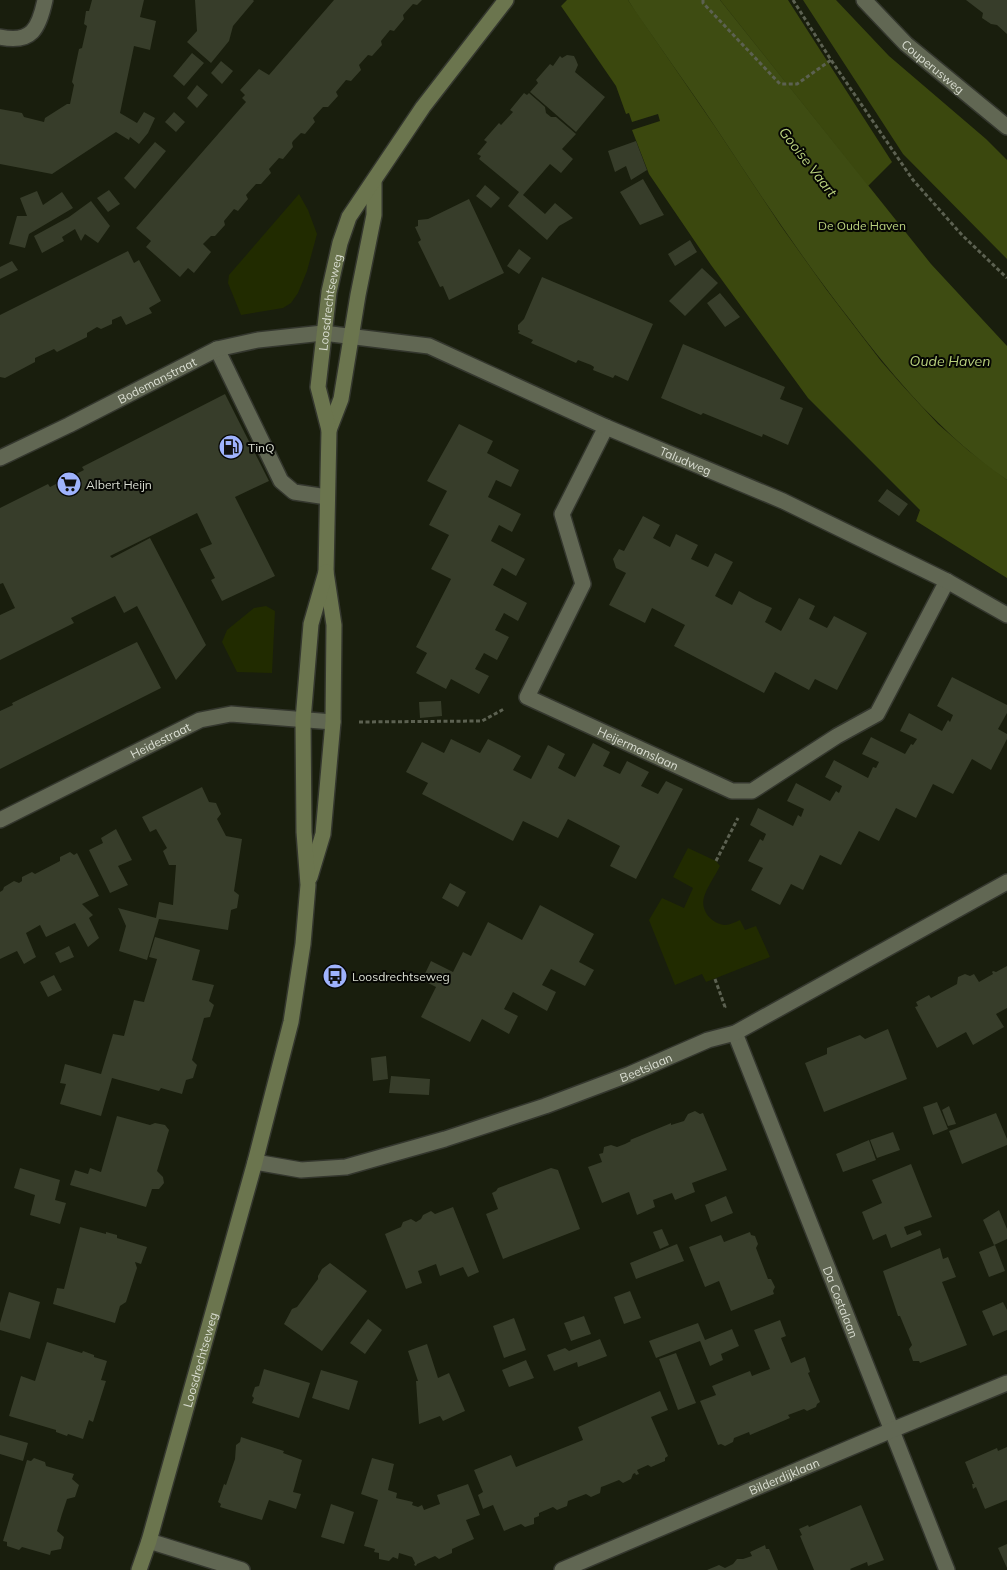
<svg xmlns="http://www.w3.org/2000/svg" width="1007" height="1570" font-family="Mulish,sans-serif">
<rect width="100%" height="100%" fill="#191e0d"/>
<path fill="#212b00" d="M299 194 308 210 317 234 307 271 298 293 291 303 283 308 241 315 228 283 229 275Z
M266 606 275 611 272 673 237 672 222 642 227 630 254 608Z
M688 848 716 861 720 866C715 876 707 887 704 897 700 911 712 924 725 925 730 925 735 922 740 920L745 930 756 926 770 957 706 982 702 974 675 985 649 920 662 898 684 908 693 888 673 877Z"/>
<path fill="#3b480e" d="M567 0H628L716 128 781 226 826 289 881 361 902 385 938 424 969 451 1007 480V578L916 521 920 510 808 398 711 265 649 174 632 130 660 121 658 114 632 122 629 113 626 114 616 86 561 6Z
M720 0H788L892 162 868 186Z
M803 0H836L889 56 986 139 1007 160V259L903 154Z"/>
<path fill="#3e4c12" d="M628 0H720L931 264 1007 346V480C945 437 896 381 851 321 803 260 761 196 718 131 699 102 678 73 658 44 648 29 637 15 628 0Z"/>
<path fill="#373d2a" d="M92 0H144L140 17 156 21 150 50 134 46 120 113 137 123 144 112 155 118 148 133 139 144 130 137 129 140 116 132 52 174 0 164V109L22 113 24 117 44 122 45 118 67 104H70L74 85 72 82 79 49 82 48 87 26 84 24 86 11H89Z
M195 0H253L254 1 233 26 229 41 211 63 187 42 197 31Z
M334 0H422L417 5 413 4 403 15 404 19 394 31 390 30 381 41 382 45 372 56 368 55 359 65 361 70 351 81 346 80 336 92 338 96 328 107H323L313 118 315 122 305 134 301 133 293 141 292 143 293 147 283 159 279 158 269 169 271 173 261 184H256L246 195 248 199 238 211 234 209 224 221 225 225 215 236H211L203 244 211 252 194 273 188 268 180 277 146 247 151 241 136 228 246 102 242 98 245 95 240 90 259 69 269 75Z
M966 0H1007V34L997 25 991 24 982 18 983 13Z
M192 53 204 63 184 86 173 76Z
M567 55 574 56 576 60 578 65 575 72 605 97 576 132 530 92 538 83 536 80 550 64 553 66 560 56 562 58Z
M221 61 233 71 222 84 211 73Z
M197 85 208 95 197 108 187 98Z
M524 93 527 95 529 93 545 107 546 113 551 117H556L576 134 562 149 573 159 561 173 550 164 523 195 545 214 555 203 573 218 559 226 547 240 508 206 519 192 479 159 481 156 477 154 487 142 484 140 499 123 501 125 513 112 510 110Z
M174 112 185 122 176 132 165 122Z
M636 141 647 170 631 180 626 166 615 172 608 151Z
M155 142 166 151 135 189 124 178Z
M643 179 664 215 640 225 620 192Z
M485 185 500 198 491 208 476 196Z
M109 190 120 204 108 212 97 198Z
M37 191 43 205 62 192 73 208 29 234 25 248 9 244 17 216H27L20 198Z
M469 199 504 273 449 300 443 286 440 287 418 242 421 240 415 227 418 226V220L428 219Z
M91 201 110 226 98 243 85 234 81 241 75 229 62 237 64 241 42 253 34 236 69 217Z
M690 240 697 252 675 266 668 254Z
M519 249 531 258 519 274 507 266Z
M128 251 134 263 139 260 161 301 149 308 152 313 126 325 121 316 112 320V324L101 329 97 327 87 333V337L57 352 54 349 35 358V362L5 378 0 377V315Z
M12 261 18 270 0 279V267Z
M702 268 718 283 685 316 669 301Z
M542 277 653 324 628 381 615 375 613 378 593 370 594 367 591 365 578 360 576 363 554 353 531 343 533 340 518 333 520 331 518 330V325L524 319Z
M720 293 740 317 725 327 707 303Z
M683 344 785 387 780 399 803 408 788 445 763 434 762 437 703 413 701 415 661 398Z
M225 394 269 481 235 497 275 576 222 601 211 580 215 578 200 549 212 544 197 513 110 556 112 558 150 538 206 645 176 680 137 606 124 613 115 596 71 618 74 623 0 660V615L15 608 3 583 0 584V508L48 484 50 487 62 481 60 479 69 475 70 477 84 470 82 467Z
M459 424 493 441 487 453 519 470 511 487 496 480 488 497 521 514 512 532 499 525 491 541 525 559 516 576 502 568 493 585 527 603 518 621 504 613 495 630 509 637 497 660 484 653 475 669 489 676 479 694 451 679 446 689 416 673 427 653 416 647 451 579 431 569 449 535 429 525 447 491 427 481Z
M887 489 908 504 899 516 878 501Z
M643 516 660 525 653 538 670 547 676 534 698 545 691 559 708 567 715 553 733 562 715 596 732 605 739 591 755 600 772 608 765 622 781 631 799 598 815 606 809 619 827 628 834 616 867 633 837 690 815 679 809 690 775 672 764 693 674 646 685 625 652 608 645 623 609 605 626 573 616 568 613 559 619 549 624 551Z
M137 642 161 688 0 769V711L13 705 12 703Z
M952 677 1007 705V713L998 729 1007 734V739L991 770 972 759 953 794 933 784 916 818 896 808 879 841 859 831 841 865 820 855 803 890 791 884 780 905 751 890 763 868 748 861 760 839 763 841 766 834 750 825 758 808 793 826 798 815 801 817 804 809 787 801 796 783 830 801 836 791 839 793 842 786 825 777 834 760 868 778 873 767 876 768 879 762 862 754 871 737 905 754 911 744 913 745 917 739 900 731 909 713 942 731 948 720 950 722 953 715 937 706Z
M441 701 442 716 420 718 419 702Z
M451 739 480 753 488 739 504 747 521 756 513 770 531 779 548 745 565 754 558 768 575 777 593 743 610 752 603 766 620 774 627 761 649 772 641 786 658 794 666 781 683 789 636 879 610 866 620 846 568 819 558 838 523 821 513 841 422 794 428 783 406 772 422 742 444 753Z
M202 787 209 802 216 803 221 814 217 819 226 836 242 839 234 891 239 895 237 908 231 910 228 930 159 919 147 960 119 951 126 926 118 908 156 918 159 902 173 905 176 865H169L163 851 167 848 156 829 150 832 142 817Z
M116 829 132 860 118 866 128 885 110 893 89 850 103 843 101 838Z
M70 852 74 855 77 853 99 896 82 904 93 915 89 918 99 938 88 947 75 923 46 937 40 925 26 933 36 957 24 964 17 951 0 959V892L3 890 4 887 14 881 19 883 22 881V877L32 872 35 874 60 861V857Z
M450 883 466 892 458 907 442 898Z
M540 905 594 934 579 962 594 970 585 986 551 969 542 985 556 992 547 1011 513 992 504 1009 518 1016 509 1034 482 1019 470 1042 421 1017 436 987 422 980 431 961 453 972 463 952 471 956 488 922 522 940Z
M155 937 200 950 192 980 214 985 209 1001 214 1005 210 1017 204 1018 192 1060 197 1065 193 1078 186 1080 182 1094 161 1088 159 1091 112 1078 101 1116 60 1104 66 1084 60 1083 65 1064 101 1074 113 1034 124 1036 134 1000 144 1002 157 959 149 957Z
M69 946 74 957 60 963 55 953Z
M1007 966V1008L996 1014 1004 1027 973 1045 966 1032 937 1048 915 1007 918 1006 916 1002 929 995 931 998 957 984 958 977 965 974 970 976 974 974 979 982 993 974 992 972 993 971 996 972Z
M54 975 62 990 48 997 40 982Z
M888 1029 907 1079 824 1112 805 1063 827 1054V1048L860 1035 865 1039Z
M386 1056 388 1079 373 1081 371 1058Z
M391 1076 430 1079 429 1095 389 1093Z
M937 1102 948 1129 933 1135 923 1107Z
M949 1106 956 1124 948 1126 942 1110Z
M695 1111 700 1114 703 1113 727 1170 692 1183 695 1192 675 1200 672 1193 653 1200 655 1207 637 1215 629 1192 602 1203 588 1167 602 1162 599 1154 603 1153 604 1147 611 1145 617 1147 625 1144 631 1141 630 1140 669 1124 671 1123V1125L684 1121 688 1114Z
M996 1113 1007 1139V1145L962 1164 949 1131Z
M117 1116 150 1125 155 1123 165 1125 169 1130 157 1171 163 1177 164 1183 159 1189H152L146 1207 70 1185 75 1170 88 1174 90 1168 101 1172Z
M893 1132 900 1150 877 1158 870 1140Z
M869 1140 876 1160 843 1172 836 1154Z
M911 1164 932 1217 904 1227 907 1235 920 1230 922 1235 891 1248 886 1234 873 1240 862 1212 882 1203 872 1180Z
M20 1168 60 1180 55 1200 66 1203 60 1224 30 1215 35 1195 14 1188Z
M551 1168 558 1170 580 1229 503 1259 486 1214 498 1209 492 1193 496 1191 498 1188Z
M726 1196 733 1213 711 1222 705 1205Z
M453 1207 479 1272 468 1277 463 1267 440 1276 436 1264 418 1271 422 1283 406 1289 385 1234 401 1227 403 1222 411 1219 416 1222 421 1219 423 1215 431 1211 435 1214Z
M999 1210 1007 1229V1239L994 1245 983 1220Z
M80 1227 106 1234V1232L117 1235V1238L147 1247 141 1264 135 1262 137 1268 126 1302 120 1306 115 1323 53 1304 57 1288 64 1289Z
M662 1229 669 1245 660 1249 653 1232Z
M750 1232 751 1235 755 1236 758 1244 756 1248 768 1279H771L775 1287 773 1291 774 1294 731 1311 719 1281 705 1287 689 1247 721 1235 724 1242Z
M677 1244 684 1261 636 1279 630 1263Z
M995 1245 1005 1271 989 1277 979 1252Z
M940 1248 943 1259 948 1257 956 1277 942 1282 967 1345 920 1363 919 1361H913L909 1349 912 1345 900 1316H898L883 1271Z
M330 1263 367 1291 322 1351 284 1324 292 1309 297 1307 318 1279V1276L322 1269Z
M630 1291 641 1318 624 1324 614 1297Z
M9 1292 40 1302 30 1339 0 1330V1323Z
M1003 1302 1007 1310V1330L993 1336 982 1311Z
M584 1316 591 1334 571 1341 564 1323Z
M514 1318 526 1350 504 1358 493 1326Z
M368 1319 382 1330 365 1354 350 1343Z
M780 1320 786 1336 781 1338 791 1363 805 1357 810 1372 808 1373 820 1402 817 1404 816 1407 807 1411 804 1409 788 1415 790 1418 750 1435 749 1432 734 1438 733 1442 725 1446 721 1444 718 1445 700 1401 716 1395 712 1386 750 1371 752 1376 770 1369 754 1330Z
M698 1323 705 1340 732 1329 739 1346 721 1354 723 1360 710 1366 700 1341 656 1358 649 1341Z
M600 1339 607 1356 578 1367 577 1362 554 1371 547 1355 565 1348 569 1351Z
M47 1342 82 1353 83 1351 94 1355V1357L107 1361 101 1380 106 1381 93 1422 89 1420 83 1439 68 1434 67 1436 56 1432V1430L9 1416 21 1376 35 1381Z
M427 1344 438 1378 449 1373 465 1411 443 1421 440 1416 419 1424 416 1381H418L408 1351Z
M676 1353 696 1403 678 1410 659 1359Z
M526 1360 534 1378 509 1387 502 1370Z
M264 1369 310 1383 299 1418 252 1403 254 1398 252 1396 255 1387 259 1386Z
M321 1370 358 1381 349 1410 312 1398Z
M660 1391 668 1410 651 1417 668 1456 665 1458V1461L651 1467 648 1465 637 1470 639 1474 636 1475 635 1473 633 1474 631 1479 623 1483 619 1480 604 1486 601 1487 600 1493 591 1497 586 1494 568 1501 567 1506 557 1510 553 1507 539 1513V1516L534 1518V1524L525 1527 521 1524 504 1531 493 1505 483 1509 478 1495 483 1492 474 1470 511 1455 516 1467 583 1440 578 1427Z
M0 1435 28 1443 23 1461 0 1454Z
M241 1437 284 1451 283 1453 302 1460 293 1492 301 1494 296 1509 269 1500 262 1520 220 1507 221 1504 218 1502 224 1484 226 1485 235 1459 236 1445 240 1442Z
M1007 1447V1500L985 1509 976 1487 973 1489 972 1484H974L965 1462 997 1448 998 1451Z
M34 1458 45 1462 46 1466 74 1474 72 1479 79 1485 75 1497 67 1499 62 1514 57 1531 64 1537 61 1549 51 1551 50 1555 22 1547 19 1550 7 1546V1542L3 1541 27 1460 31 1461Z
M372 1458 394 1464 388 1490 397 1493 396 1498 413 1502 412 1505 418 1507 422 1505 424 1510 440 1504 437 1495 468 1484 480 1515 466 1520 474 1539 452 1549V1553L439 1559 435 1556 417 1564 416 1566 414 1565 415 1563 412 1557 399 1553 398 1559 393 1557 389 1561 379 1559V1553L374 1552 375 1549 364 1546 378 1500 361 1494Z
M331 1504 354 1512 344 1544 321 1537Z
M861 1505 884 1560 868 1566 867 1562 850 1569 851 1570H814L800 1536 802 1535 799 1529 808 1525 809 1527Z
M1007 1544V1568L998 1548Z
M765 1545 766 1549H769L778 1570H707L719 1565 725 1568 733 1564 737 1559H743L752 1556 750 1552Z"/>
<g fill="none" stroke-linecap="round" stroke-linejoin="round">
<defs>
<path id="lane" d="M217 349 281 481 294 492 327 497"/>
<g id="street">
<path id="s1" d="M864 0 906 44 1007 127"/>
<path d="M0 37C32 44 39 28 45 0"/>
<path id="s2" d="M606 427 562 514 583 584 527 697 732 791H752L837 736 877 714 947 581"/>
<path id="s3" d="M0 458 69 425 217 349 258 340 323 333 429 346 606 427 783 501 947 581 1007 615"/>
<path id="s4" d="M0 820 200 720 231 714 333 722"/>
<path id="s5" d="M735 1033 947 1570"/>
<path id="s6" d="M255 1162 301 1170 346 1167 445 1139 545 1106 630 1074 708 1040 735 1033 1007 882"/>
<path d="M149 1541 242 1570"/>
<path id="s7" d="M562 1570 892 1430 1007 1383"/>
</g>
<g id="secondary">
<path d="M329 430 341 399 358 295 374 215V182"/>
<path id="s8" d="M310 877 323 834 333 722 334 625 326 572 329 430 318 387 329 292 340 243 349 217 423 107 506 0"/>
<path id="s9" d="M139 1570 149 1541 255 1162 291 1022 303 944 308 885 304 832 303 720 311 624 326 572"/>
</g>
</defs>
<use href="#lane" stroke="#34372e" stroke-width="18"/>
<use href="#street" stroke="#34372e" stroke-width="18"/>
<use href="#secondary" stroke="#34372e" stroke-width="18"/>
<path stroke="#5c6151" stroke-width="3" stroke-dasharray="4 2.5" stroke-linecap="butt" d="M703 0V3L780 84H797L831 60
M793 0 831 60 913 180 962 235 1007 278
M359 722 482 721 504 709
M716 861 738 818
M715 979 725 1007 724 1008"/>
<use href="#lane" stroke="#616753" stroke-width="15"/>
<use href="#street" stroke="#616753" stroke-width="15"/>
<use href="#secondary" stroke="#6b754e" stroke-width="15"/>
</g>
<defs>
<symbol id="fuel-disc" viewBox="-11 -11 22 22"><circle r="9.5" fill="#9fb3fd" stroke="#060703"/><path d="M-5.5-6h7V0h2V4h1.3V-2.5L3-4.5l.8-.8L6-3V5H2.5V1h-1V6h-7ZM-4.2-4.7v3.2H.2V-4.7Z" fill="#111"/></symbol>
<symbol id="supermarket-disc" viewBox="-11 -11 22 22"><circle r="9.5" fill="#9fb3fd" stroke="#060703"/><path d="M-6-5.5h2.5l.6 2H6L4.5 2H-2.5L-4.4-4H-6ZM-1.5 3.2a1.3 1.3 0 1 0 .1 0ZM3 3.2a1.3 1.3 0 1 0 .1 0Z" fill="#111"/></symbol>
<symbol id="bus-disc" viewBox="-11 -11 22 22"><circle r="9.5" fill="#9fb3fd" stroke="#060703"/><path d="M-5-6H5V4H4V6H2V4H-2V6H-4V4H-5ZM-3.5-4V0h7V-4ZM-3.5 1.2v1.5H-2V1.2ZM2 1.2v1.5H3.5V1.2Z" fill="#111"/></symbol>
</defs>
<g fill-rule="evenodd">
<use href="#fuel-disc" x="217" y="433" width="28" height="28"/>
<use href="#supermarket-disc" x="55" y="470" width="28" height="28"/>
<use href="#bus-disc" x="321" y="962" width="28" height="28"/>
</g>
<g text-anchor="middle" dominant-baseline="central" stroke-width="4" stroke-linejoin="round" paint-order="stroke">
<g font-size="12" fill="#daded2" stroke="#060703">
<text stroke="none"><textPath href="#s1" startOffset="96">Couperusweg</textPath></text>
<text stroke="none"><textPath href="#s8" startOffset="580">Loosdrechtseweg</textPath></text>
<text stroke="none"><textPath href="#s3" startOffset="175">Bodemanstraat</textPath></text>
<text stroke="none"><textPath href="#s3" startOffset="738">Taludweg</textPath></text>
<text stroke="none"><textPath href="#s4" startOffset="179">Heidestraat</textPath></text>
<text stroke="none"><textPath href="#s2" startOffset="419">Heijermanslaan</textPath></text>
<text stroke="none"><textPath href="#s6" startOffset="408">Beetslaan</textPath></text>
<text stroke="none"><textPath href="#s5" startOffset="289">Da Costalaan</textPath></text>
<text stroke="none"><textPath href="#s9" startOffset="219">Loosdrechtseweg</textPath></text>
<text stroke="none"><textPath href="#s7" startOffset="241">Bilderdijklaan</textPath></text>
</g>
<g font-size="12" fill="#b9d17d" stroke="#060703">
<text x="862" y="225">De Oude Haven</text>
</g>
<g font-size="12" fill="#daded2" stroke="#060703" text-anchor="start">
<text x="248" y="447">TinQ</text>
<text x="86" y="484">Albert Heijn</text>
<text x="352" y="976">Loosdrechtseweg</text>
</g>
<g font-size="14" font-style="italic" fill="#bad27e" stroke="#060703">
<text transform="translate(808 162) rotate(52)">Gooise Vaart</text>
<text x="950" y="361">Oude Haven</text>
</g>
</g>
</svg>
